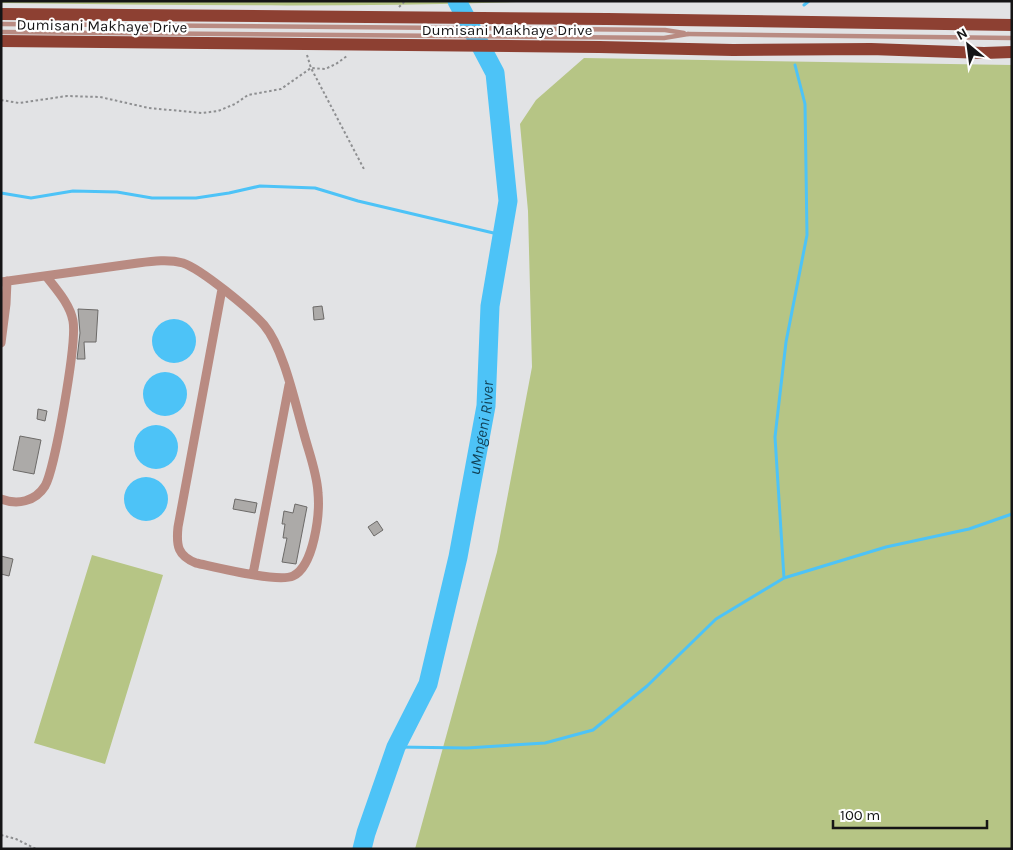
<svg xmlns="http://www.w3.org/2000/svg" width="1013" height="850" font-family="Karla,sans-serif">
<rect width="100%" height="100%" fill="#e2e3e5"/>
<path fill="#b6c585" d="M1 1H544C364 8 182 5 1 3Z
M584 58 1012 65V849H415L497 552 532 367 528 211 520 124 536 100Z
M92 555 163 575 105 764 34 743Z"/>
<path fill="#4dc3f7" d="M152 341a22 22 0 1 1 44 0a22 22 0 1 1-44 0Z
M143 394a22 22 0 1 1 44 0a22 22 0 1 1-44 0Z
M134 447a22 22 0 1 1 44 0a22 22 0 1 1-44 0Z
M124 499a22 22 0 1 1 44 0a22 22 0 1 1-44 0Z"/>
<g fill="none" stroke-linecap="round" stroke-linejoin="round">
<path stroke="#4dc3f7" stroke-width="3" d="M804 5 809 1
M1 193 31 198 73 191 117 192 152 198H196L229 193 260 186 315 188 358 201 502 235
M784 578 775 437 786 342 807 235 805 104 795 65
M396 747 467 748 545 743 593 730 647 686 716 619 784 578 886 547 969 529 1012 514"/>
<path stroke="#4dc3f7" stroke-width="19" id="s1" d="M362 849 366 833 396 747 428 684 458 557 486 406 490 306 508 201 495 73 457 1"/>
</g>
<path fill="#acaaa8" stroke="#6c6a68" d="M322 306 324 319 314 320 313 307Z
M78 309 98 310 96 342H84L85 359H77L80 333Z
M38 409 47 411 45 421 37 419Z
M20 436 41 440 34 474 13 470Z
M235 499 257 503 255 513 233 509Z
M295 504 307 507 296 564 282 562 287 538H283L285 524H282L284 511 293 513Z
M377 521 383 530 374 536 368 527Z
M1 556 13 559 9 576 1 574Z"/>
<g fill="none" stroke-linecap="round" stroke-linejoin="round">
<path stroke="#8e8f91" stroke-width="2" stroke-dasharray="2.5 2.5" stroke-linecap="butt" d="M399 7 405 1
M307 55 311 68 365 171
M1 100 19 103 67 96 100 97 149 108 202 113 218 111 235 104 248 95 281 89 311 68 325 69 336 64 347 56
M1 835 16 839 36 849"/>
<path stroke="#b98b82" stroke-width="4.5" d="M688 34 1012 38"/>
<path stroke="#b98b82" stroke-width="9" d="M1 282 138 263C153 261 169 259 183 263 201 269 251 310 264 325 284 349 295 403 304 434 309 453 317 473 318 493 320 514 314 566 293 576 278 583 215 567 196 563 178 556 176 546 178 527L222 289
M1 343 6 304 7 281
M1 499C17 505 35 502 45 486 55 469 77 342 73 321 70 304 56 289 46 276
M253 574 289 385"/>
<path stroke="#8d4032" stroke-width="12" d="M607 19 1012 25
M599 47 733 50 871 49 984 53 1012 52"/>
<path stroke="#b98b82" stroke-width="4.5" d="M1 24 665 30 684 33
M1 32 664 38 688 34"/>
<path stroke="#8d4032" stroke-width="12" d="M1 14 607 19
M1 41 599 47"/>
</g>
<g text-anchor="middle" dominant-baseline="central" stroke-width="4.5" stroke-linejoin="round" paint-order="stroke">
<g font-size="15" fill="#151516" stroke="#fff">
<text transform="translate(102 26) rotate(1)">Dumisani Makhaye Drive</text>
<text x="507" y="30">Dumisani Makhaye Drive</text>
</g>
<g font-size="16" font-style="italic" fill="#124359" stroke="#fff">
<text stroke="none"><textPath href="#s1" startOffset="440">uMngeni River</textPath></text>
</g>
</g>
<rect width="1013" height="850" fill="none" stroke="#151516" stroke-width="5"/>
<g transform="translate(968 45) rotate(331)" stroke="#ffffff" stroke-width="4" paint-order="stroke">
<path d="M0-4L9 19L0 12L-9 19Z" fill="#151516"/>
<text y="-8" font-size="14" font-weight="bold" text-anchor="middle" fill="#151516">N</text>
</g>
<path d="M833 820v8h154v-8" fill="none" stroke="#151516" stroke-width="2.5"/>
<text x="840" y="820" font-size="15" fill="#151516" stroke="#ffffff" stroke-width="4" paint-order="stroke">100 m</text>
</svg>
